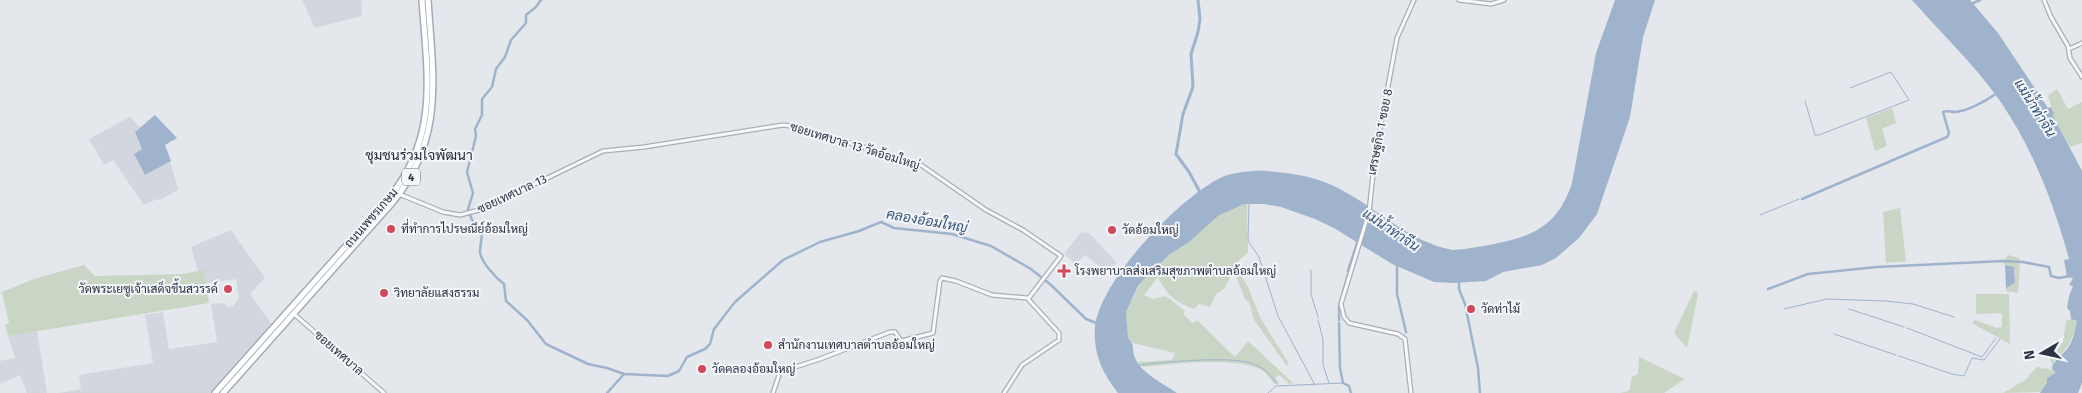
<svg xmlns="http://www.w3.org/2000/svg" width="2082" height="393" font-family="'Fira Sans',Sarabun,sans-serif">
<rect width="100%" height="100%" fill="#e4e7ec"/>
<path fill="#d2d6de" d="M302 0H361L362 12 361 16 315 28Z
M130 117 140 127 135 132 142 149 146 175 170 161 178 190 160 200 157 199 144 205 113 160 104 165 89 139Z
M231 230 265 278 250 294 272 324 210 393H59L81 389 79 375 153 363 145 315 163 312 169 349 217 342 211 304 223 303 229 307 233 306 239 298 236 279 206 283 204 271H198L191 247Z
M1082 231 1084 233 1087 232 1094 238 1117 263 1103 269 1085 255 1075 265 1072 262 1073 261 1064 254Z
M37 331 47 393H27L20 375 0 384V361L15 358 8 336Z"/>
<path fill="#c9d6c5" d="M2057 89 2068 109 2082 102V143L2070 147 2053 116 2054 113 2048 96Z
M1892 108 1896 123 1882 129 1887 146 1875 151 1866 118Z
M1244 204H1247L1248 253 1239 260 1235 266 1248 287 1260 317 1289 364 1287 366 1254 320 1249 302 1245 299 1235 274H1232L1224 289 1216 294 1210 307 1199 304 1194 309C1176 302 1166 295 1158 277L1144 295 1153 299 1166 296 1185 311 1183 314 1192 323 1198 321 1235 357 1248 341 1293 383 1289 384 1280 375 1275 377 1279 383 1274 384C1271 380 1267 373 1262 370 1235 356 1173 364 1143 367L1137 362 1172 360 1175 353 1133 343 1128 338 1126 312 1139 286 1144 279 1170 254 1189 241 1218 216Z
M1900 208 1906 261 1886 263 1883 212Z
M2008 255 2019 258 2020 261 2018 293 2006 291V288L2015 283V270L2010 266 2005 265 2003 262Z
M84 265 95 276 182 274 204 270 209 303 8 336 5 325 9 323 2 292 34 279Z
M1694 291 1698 293 1697 300 1687 348 1674 333Z
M1976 294H2009L2010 344 1972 323 1975 320 1997 328 2002 327V313L1976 314Z
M2071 319 2077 321C2073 340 2068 348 2054 361L2056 373 2041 392 2003 393 2025 380 2038 366 2042 369 2047 368 2051 371 2052 364 2050 360 2063 342 2066 321Z
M1639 357 1685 379 1664 393H1620L1629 391 1632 377 1638 374Z"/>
<path fill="#9fb4cc" d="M1615 0H1655L1643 37 1630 117 1597 214 1579 238 1556 258 1542 265 1503 272 1486 281 1454 283 1434 282 1392 264 1334 228 1315 219 1281 207 1264 204H1244L1218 216 1189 242 1170 254 1144 279 1138 286 1126 312 1128 338C1136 346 1131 351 1136 360 1142 373 1165 385 1177 393H1118C1102 373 1093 353 1095 327 1100 280 1180 197 1222 177 1235 172 1254 170 1267 171 1292 173 1318 177 1340 189 1378 209 1409 242 1453 250 1468 249 1484 246 1499 243 1538 235 1559 222 1572 183L1596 53Z
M1912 0H1970L1998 33 2048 108 2051 107 2054 113 2053 116 2080 167 2082 171V383L2078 393H2040L2047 383V378L2056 373 2052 368C2055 359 2061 356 2067 349 2073 342 2075 330 2077 321L2071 319 2070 311 2067 308 2069 296 2073 286 2069 285 2073 278 2067 277 2064 260 2069 259C2054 204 2033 149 2000 101 1975 65 1941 33 1912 0Z
M155 115 177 138 165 145 171 161 145 175 134 154 142 149 135 132Z
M2005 265 2014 267 2015 283 2006 288Z"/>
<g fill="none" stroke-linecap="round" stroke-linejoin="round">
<path stroke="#9fb4cc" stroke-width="1" d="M1805 101 1815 135H1819L1909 100 1891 72 1850 88
M1249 204 1248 241 1259 257 1278 316 1315 385
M1760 215 1799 199
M1311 270V294L1318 317
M1784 309 1827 299 1886 301 1913 304 1954 317
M1849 309 1904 327
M1318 320 1323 339V365L1329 383
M1907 328 1982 357 1996 338
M1834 334 1896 355
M1899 356 1952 374 1964 376 1972 358 1984 360 2000 339
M1139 365C1164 362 1228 356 1251 363 1262 366 1271 375 1277 384
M1268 393 1276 386 1343 383"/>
<path stroke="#9fb4cc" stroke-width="2.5" d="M541 0 535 8 526 15V23L511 40 505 57 496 69 492 87 482 99V115L475 129 476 136 467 172 473 193 468 209 472 220 482 232C482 238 480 246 480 252 481 262 496 278 504 284L506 301 527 320 546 344 588 364 607 368 624 374 668 376 679 371 687 357 705 349 710 344 714 329 735 302 783 260 820 242 859 231 881 222 894 228 952 234 991 246 1031 269 1051 285 1086 319 1099 324
M1971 4 1980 0
M1802 199 1947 137 1949 133 1943 112C1948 110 1950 112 1955 112 1968 111 1986 101 1997 93
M1397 265V294L1406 332
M1348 271 1358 240
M1459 280V289L1465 304 1478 368 1480 393
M1768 289 1808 274 1877 267 2003 261 2023 262 2049 267 2051 276 2059 278 2070 276
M1339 320V306L1348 274
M1339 323 1340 368 1343 383 1349 386 1351 393
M607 393 624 374"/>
<path stroke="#9fb4cc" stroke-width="3" d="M1198 0 1200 19 1198 32 1191 54 1193 87 1183 114 1176 154 1189 172 1201 194"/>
<defs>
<path id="tertiary" d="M1459 0 1491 4 1504 0
M2044 0 2051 17 2068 46 2070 58 2082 77
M2069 49 2082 43
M399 194 443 212 460 215 479 210 502 200 603 151 644 147 770 127 783 125 798 127 921 165 986 210 1023 230 1061 256 1028 299
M294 314 384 393
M773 393 780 372 820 359 890 332H895L901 341 933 333 940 281 942 278 956 281 992 295 1027 298 1059 333V340L1022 365 1004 393
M1411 393 1405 339 1398 334 1349 323 1344 317 1341 304 1369 212 1375 156 1397 38 1414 0"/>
<path id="primary" d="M215 393 388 199C440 137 427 74 422 0
M223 393 392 203C445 139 433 77 428 0"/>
</defs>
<use href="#tertiary" stroke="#a9aeb7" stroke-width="5.5"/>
<use href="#primary" stroke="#a3abb8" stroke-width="8"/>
<use href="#tertiary" stroke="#f7f8fa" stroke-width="3"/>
<use href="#primary" stroke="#fff" stroke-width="5"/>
</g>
<g fill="#d1495b" stroke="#f4f6f9" stroke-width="2">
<circle cx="391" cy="229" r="5"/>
<circle cx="1112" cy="230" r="5"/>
<path d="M1061.5 263.5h5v5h5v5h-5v5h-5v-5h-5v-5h5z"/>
<circle cx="228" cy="289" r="5"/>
<circle cx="384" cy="293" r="5"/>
<circle cx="1471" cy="309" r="5"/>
<circle cx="768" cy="345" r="5"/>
<circle cx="702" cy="369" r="5"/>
</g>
<g text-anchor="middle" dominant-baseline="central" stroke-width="4" stroke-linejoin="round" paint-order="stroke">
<rect fill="#f4f6f9" stroke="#676e7b" stroke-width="1" x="402" y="168.5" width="18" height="17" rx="4"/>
<g font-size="11" font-weight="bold" fill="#2b3445">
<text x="411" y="177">4</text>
</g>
<g font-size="12" fill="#2b3445" stroke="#f4f6f9">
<text transform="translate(1380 132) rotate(-79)">เศรษฐกิจ 1 ซอย 8</text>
<text transform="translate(855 146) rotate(17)">ซอยเทศบาล 13 วัดอ้อมใหญ่</text>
<text transform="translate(512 194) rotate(-25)">ซอยเทศบาล 13</text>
<text transform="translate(371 218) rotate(-49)">ถนนเพชรเกษม</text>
<text transform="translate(339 353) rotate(41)">ซอยเทศบาล</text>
</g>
<g font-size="12" fill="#2b3445" stroke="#f4f6f9" text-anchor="start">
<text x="401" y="229">ที่ทำการไปรษณีย์อ้อมใหญ่</text>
<text x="1122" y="230">วัดอ้อมใหญ่</text>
<text x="1075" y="271">โรงพยาบาลส่งเสริมสุขภาพตำบลอ้อมใหญ่</text>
<text x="218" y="289" text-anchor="end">วัดพระเยซูเจ้าเสด็จขึ้นสวรรค์</text>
<text x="394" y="293">วิทยาลัยแสงธรรม</text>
<text x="1481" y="309">วัดท่าไม้</text>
<text x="778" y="345">สำนักงานเทศบาลตำบลอ้อมใหญ่</text>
<text x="712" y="369">วัดคลองอ้อมใหญ่</text>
</g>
<g font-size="14" font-style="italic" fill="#34527a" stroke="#f4f6f9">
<text transform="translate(2035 108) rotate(58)">แม่น้ำท่าจีน</text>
<text transform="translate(927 221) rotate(10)">คลองอ้อมใหญ่</text>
<text transform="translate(1391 230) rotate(34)">แม่น้ำท่าจีน</text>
</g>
<g font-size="14" fill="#1d2536" stroke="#f4f6f9">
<text x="419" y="155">ชุมชนร่วมใจพัฒนา</text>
</g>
</g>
<g transform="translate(2042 353) rotate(261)" stroke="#f4f6f9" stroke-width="4" paint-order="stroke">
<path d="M0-4L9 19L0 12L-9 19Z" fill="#2b3445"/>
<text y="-8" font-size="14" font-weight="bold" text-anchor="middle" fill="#2b3445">N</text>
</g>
</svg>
